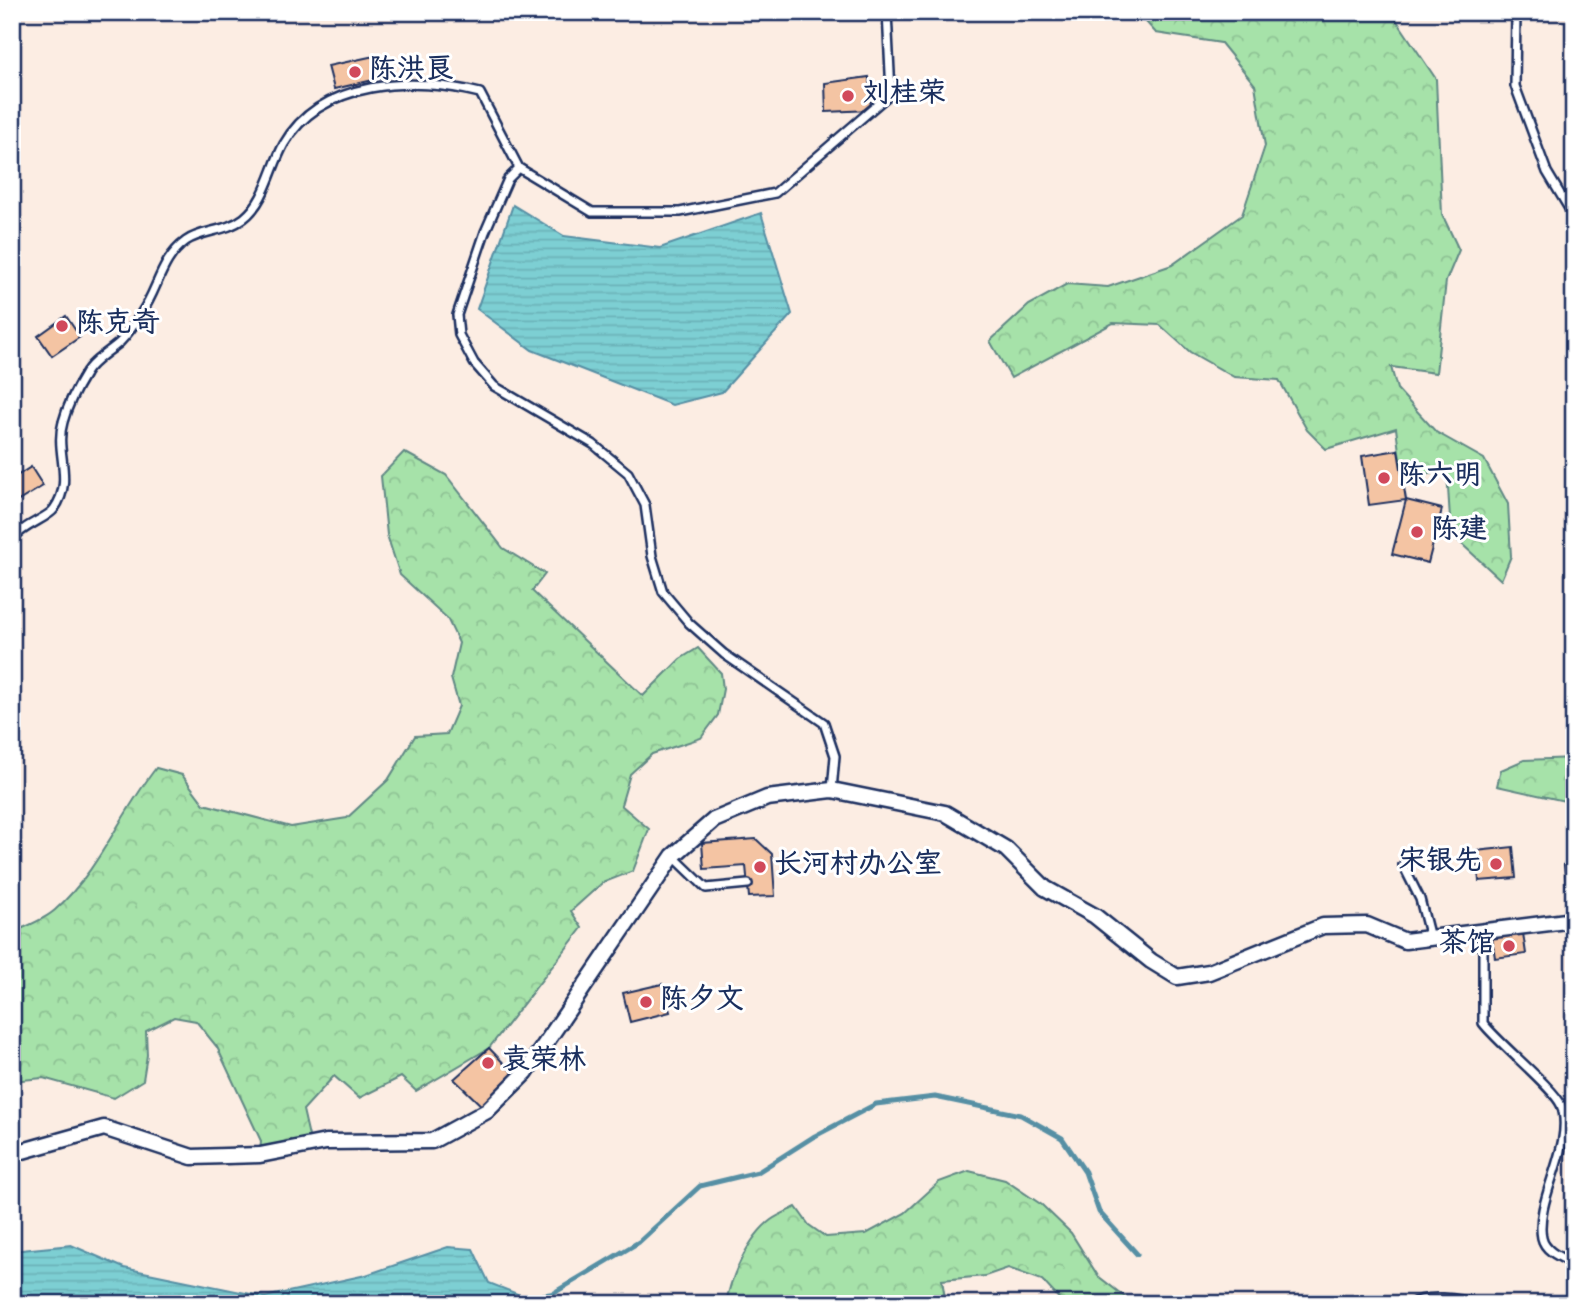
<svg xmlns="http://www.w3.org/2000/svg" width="1586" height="1316" font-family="Dekko,'LXGW WenKai TC',sans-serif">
<defs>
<pattern id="forest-crowns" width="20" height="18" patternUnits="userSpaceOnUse" patternTransform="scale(1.75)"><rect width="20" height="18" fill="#a6e2a9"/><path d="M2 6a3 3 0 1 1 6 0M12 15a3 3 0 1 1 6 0" fill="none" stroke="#8ec294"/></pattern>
<pattern id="water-rules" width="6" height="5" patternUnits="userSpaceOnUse" patternTransform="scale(1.75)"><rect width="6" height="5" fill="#7dcfd3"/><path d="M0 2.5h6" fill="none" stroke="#6bb2b8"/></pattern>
</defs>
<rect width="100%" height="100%" fill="#fcede3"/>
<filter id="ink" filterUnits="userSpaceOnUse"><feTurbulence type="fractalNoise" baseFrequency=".0143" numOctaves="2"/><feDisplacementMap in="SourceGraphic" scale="14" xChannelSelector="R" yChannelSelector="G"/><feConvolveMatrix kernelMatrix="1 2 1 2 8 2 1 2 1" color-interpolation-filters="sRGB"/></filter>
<g filter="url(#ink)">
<path fill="url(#forest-crowns)" stroke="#608884" stroke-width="2" d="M1137 12H1391L1436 79 1442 214 1459 250 1446 281 1436 373 1391 367 1397 389 1436 432 1484 459 1508 504 1511 556 1501 580 1451 534 1447 472 1402 475 1396 428 1326 449 1307 430 1279 380 1234 377 1190 352 1160 325 1113 323 1011 378 990 341 1029 305 1067 284 1108 287 1172 265 1242 215 1265 146 1255 85 1221 43 1156 33Z
M404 452 446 475 503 548 545 574 532 591 643 696 680 659 698 648 721 673 723 689 718 715 701 738 652 754 630 774 621 805 649 829 633 871 602 883 571 911 582 928 489 1048 416 1091 401 1077 359 1098 334 1076 303 1110 311 1145 260 1155 261 1141 217 1047 196 1021 174 1017 146 1031 147 1055 143 1080 114 1098 43 1078 12 1081V933C26 926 44 920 55 910 99 871 120 814 156 768L182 775 204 804 291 827 347 818 388 780 415 736 447 734 459 706 451 678 459 643 447 618 400 575 387 535 381 476Z
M1574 758V803L1497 786 1501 770 1524 760Z
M969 1171 1005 1180 1042 1205 1071 1233 1098 1276 1134 1304H1064L1042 1280 1008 1268 985 1276 942 1280 945 1298 952 1304H726C730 1278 749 1236 771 1220 778 1215 788 1211 796 1207L809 1225 826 1237 866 1234 905 1213 939 1182Z"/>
<path fill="url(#water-rules)" stroke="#568fa4" stroke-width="2" d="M513 205 564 236 660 248 761 213 792 314 722 392 672 405 532 350 477 309Z
M71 1245 124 1268 265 1297 366 1275 448 1247 473 1249 489 1283 525 1297 557 1291 544 1304H12V1251Z"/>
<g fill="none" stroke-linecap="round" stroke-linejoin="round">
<path stroke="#568fa4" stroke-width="5" d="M557 1291 639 1242 700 1186 758 1172 813 1137 876 1104 935 1097 1021 1115 1062 1138 1085 1172 1099 1212 1137 1254"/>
</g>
<path fill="#f4c4a3" stroke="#1b2f5e" stroke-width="2" d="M379 55 382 78 334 89 328 66Z
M869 77 871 110 826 112 825 83Z
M66 316 80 337 52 356 38 336Z
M1398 450 1406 500 1369 505 1362 456Z
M31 467 43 486 15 503 12 479Z
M1406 500 1442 509 1428 563 1392 554Z
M756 839 772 854 775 896 749 897 746 866 704 869 702 843Z
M1513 847 1516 878 1479 881 1476 851Z
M1523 933 1526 954 1495 958 1492 938Z
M662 984 670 1012 630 1022 623 993Z
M489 1048 519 1079 487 1111 454 1079Z"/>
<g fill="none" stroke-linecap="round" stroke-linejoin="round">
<defs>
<path id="lane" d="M1516 12 1515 86 1547 172 1574 217
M519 168 592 212H680L775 193 891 93 887 12
M12 539C25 524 48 518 54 509 75 480 54 452 63 422 67 407 77 387 85 374 92 361 109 352 120 342 128 334 136 322 142 312 158 289 161 259 186 241 201 230 226 232 244 218 266 201 271 167 284 144 321 79 415 76 480 93L519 168 508 179 485 232 457 315 459 335 474 363 494 386 593 444 628 473 645 505 652 556 663 592 689 623 724 654 824 723 835 756 832 790
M673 856 706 888 748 884
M1403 865 1420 899 1430 938
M1569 865 1574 906
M1483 931V1023C1499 1044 1554 1088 1561 1105 1576 1143 1534 1200 1542 1238 1545 1252 1562 1258 1574 1264
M1410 1304C1426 1294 1460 1298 1477 1304"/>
<path id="street" d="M12 1154 104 1128 192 1157 260 1155 326 1142 432 1141 487 1111 526 1072 673 856 714 820 767 798 832 790 945 813 1006 849 1045 888 1095 916 1151 961 1177 977 1209 972 1323 926 1367 925 1405 941 1574 920"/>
</defs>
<use href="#lane" stroke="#1b2f5e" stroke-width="12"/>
<use href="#street" stroke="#1b2f5e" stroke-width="19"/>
<use href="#lane" stroke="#fff" stroke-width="7"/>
<use href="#street" stroke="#fff" stroke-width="14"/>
</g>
</g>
<g fill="#d1495b" stroke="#fff" stroke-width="2.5">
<circle cx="355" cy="72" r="7"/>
<circle cx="848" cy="96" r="7"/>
<circle cx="62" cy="326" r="7"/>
<circle cx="1384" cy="478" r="7"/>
<circle cx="1417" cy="532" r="7"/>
<circle cx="1496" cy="864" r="7"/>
<circle cx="760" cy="867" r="7"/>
<circle cx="1509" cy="946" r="7"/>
<circle cx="646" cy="1002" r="7"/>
<circle cx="488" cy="1063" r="7"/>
</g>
<g text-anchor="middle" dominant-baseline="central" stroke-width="6" stroke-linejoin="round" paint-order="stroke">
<g font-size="28" font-weight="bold" fill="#1b2f5e" stroke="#fff" text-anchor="start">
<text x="369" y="72">陈洪良</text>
<text x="862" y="96">刘桂荣</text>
<text x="76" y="326">陈克奇</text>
<text x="1398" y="478">陈六明</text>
<text x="1431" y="532">陈建</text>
<text x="1482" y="864" text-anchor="end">宋银先</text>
<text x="774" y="867">长河村办公室</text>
<text x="1495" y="946" text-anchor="end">茶馆</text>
<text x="660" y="1002">陈夕文</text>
<text x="502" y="1063">袁荣林</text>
</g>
</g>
<rect width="1586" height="1316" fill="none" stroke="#fff" stroke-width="42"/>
<rect x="21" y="21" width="1544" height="1274" fill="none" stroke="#1b2f5e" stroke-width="2.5" filter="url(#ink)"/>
</svg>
